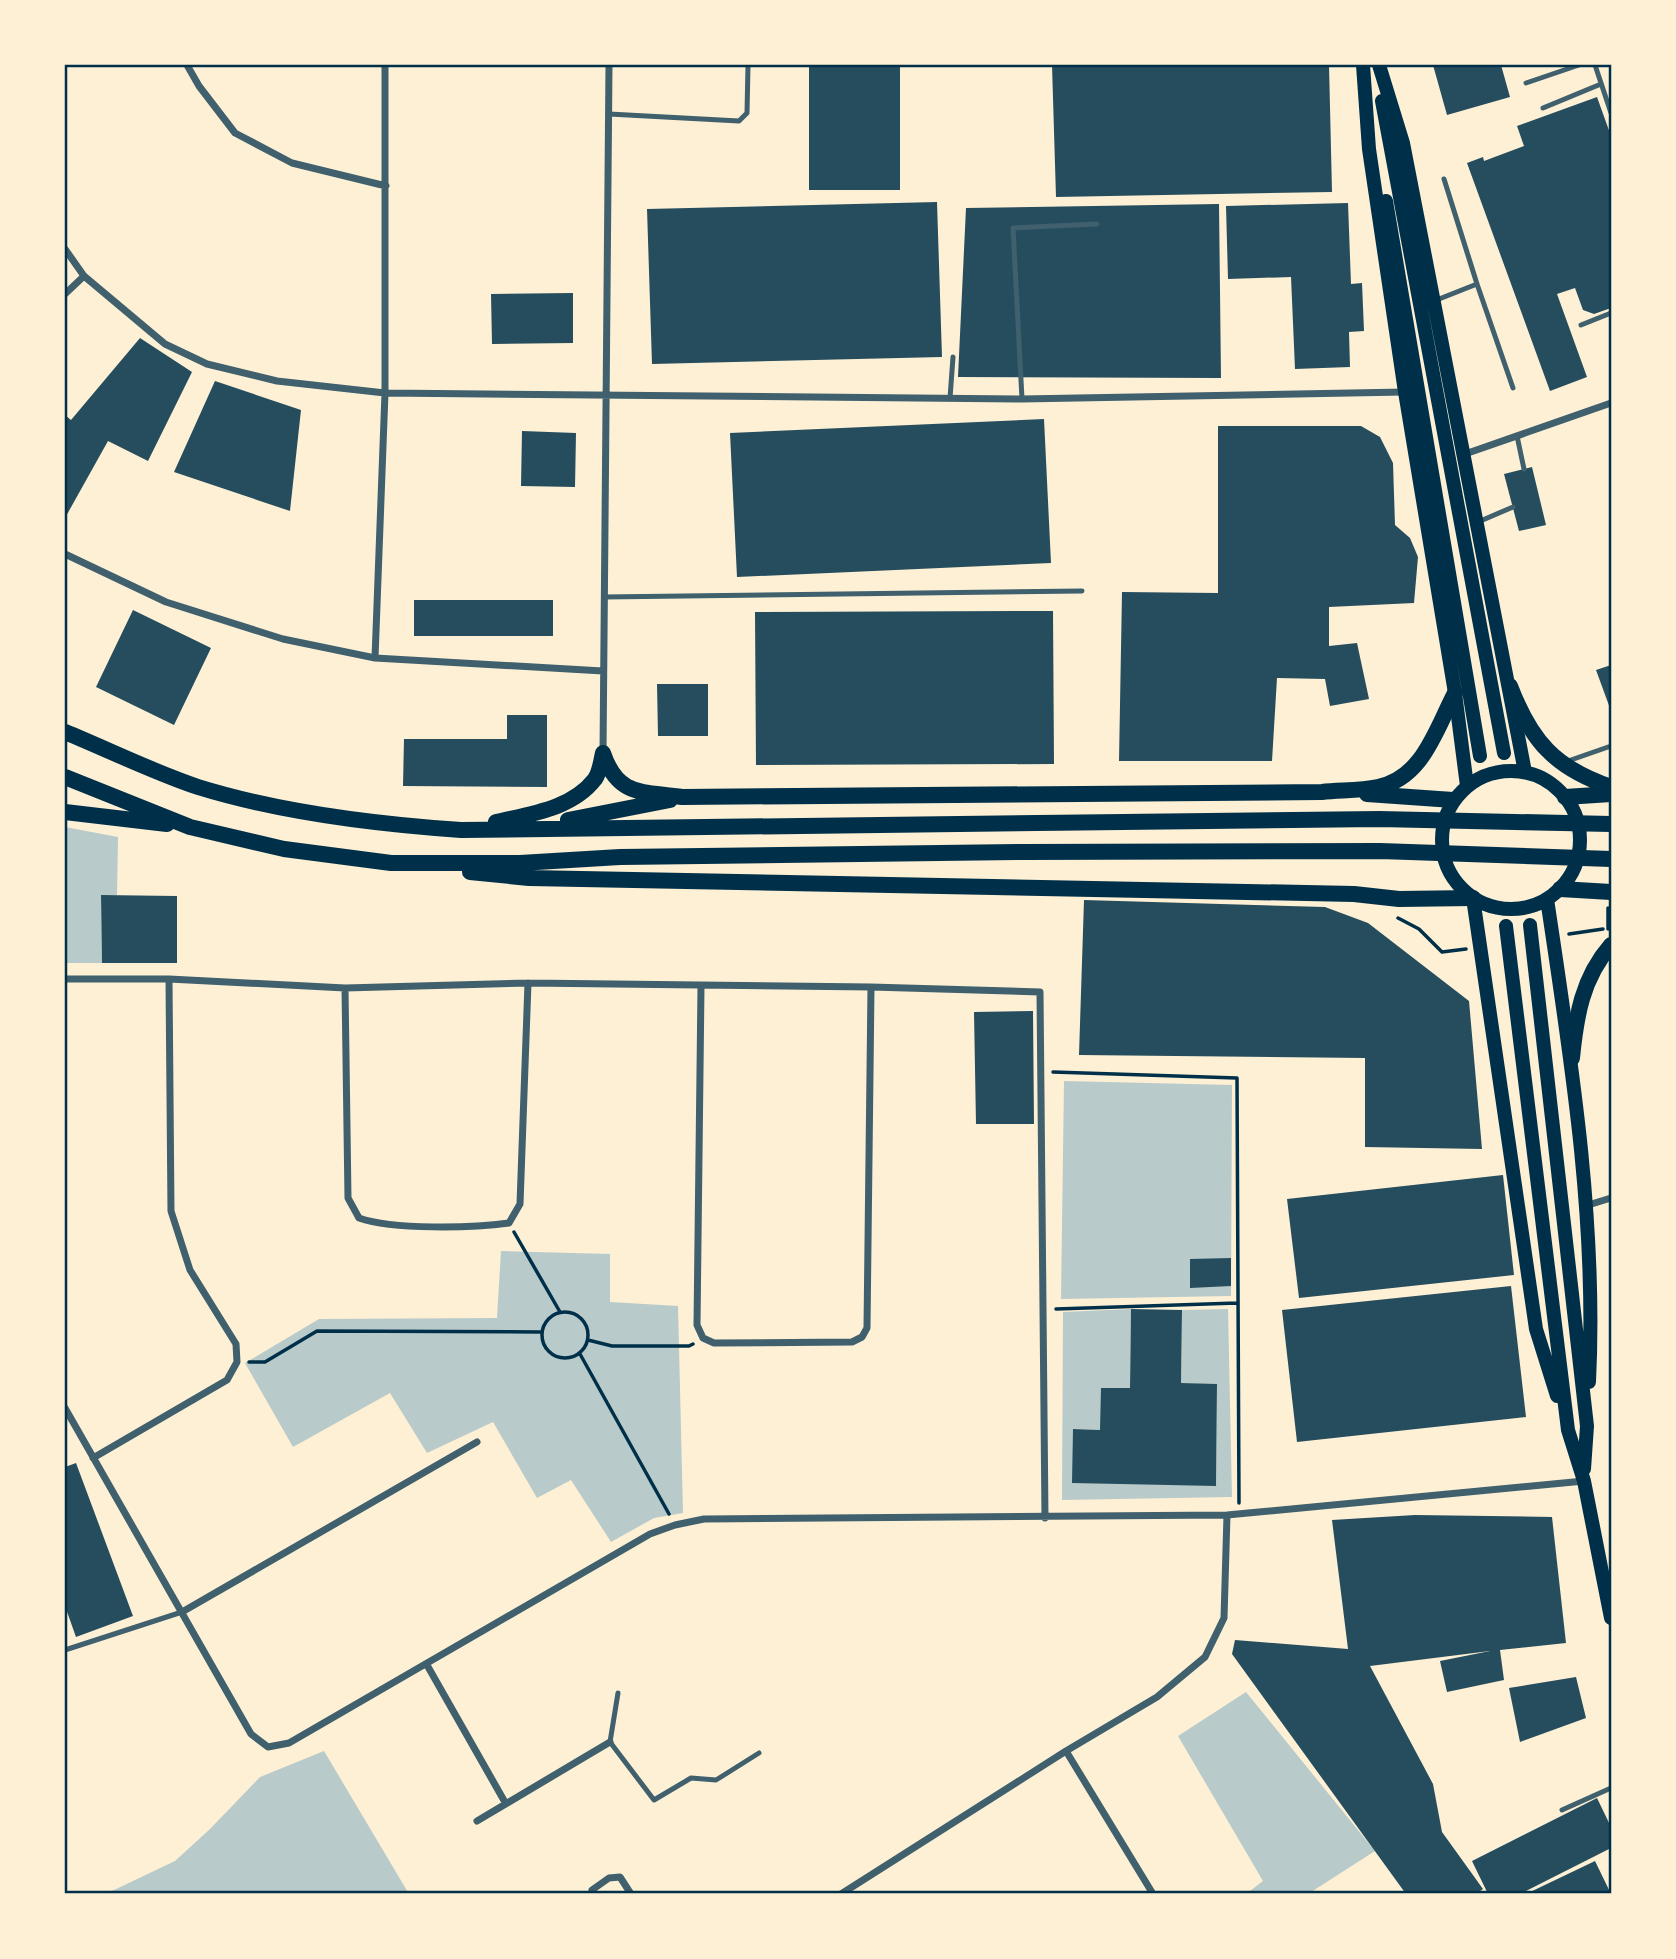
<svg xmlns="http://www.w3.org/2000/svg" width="1676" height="1959" font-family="'Fira Sans Condensed',sans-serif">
<rect width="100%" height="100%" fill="#fdf0d5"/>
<path fill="#b9caca" d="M65 827 118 837 117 895 101 896 102 963H65Z
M1064 1081 1232 1085 1231 1296 1061 1299Z
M501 1251 610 1254V1302L678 1306 683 1513 654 1518 611 1542 571 1480 537 1498 493 1422 427 1453 390 1393 293 1447 245 1363 319 1319 497 1318Z
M1131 1309 1130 1388 1100 1430 1073 1429 1216 1485 1217 1385 1181 1383 1182 1310 1228 1309 1232 1497 1062 1500 1063 1312Z
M1246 1692 1375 1851 1308 1894H1246L1263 1881 1178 1736Z
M324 1751 409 1894H101L114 1890 175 1861 210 1829 260 1777Z"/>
<path fill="#264d5e" d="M809 65H900V190H809Z
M1052 65H1329L1332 192 1056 197Z
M1433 65H1501L1510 97 1447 115Z
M1597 97 1611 136V308L1594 314 1583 310 1575 288 1557 294 1587 377 1550 391 1467 163 1483 157 1484 161 1524 146 1517 126Z
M937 202 942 357 652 364 647 209Z
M1348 203 1351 284 1362 283 1364 331 1349 332 1350 367 1295 369 1291 277 1228 279 1226 206Z
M1219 204 1221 378 958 377 966 208Z
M573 293V343L492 344 491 294Z
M140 338 192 372 148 461 108 441 65 518V415L71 420Z
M215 381 301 410 290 511 174 472Z
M1044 419 1051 563 737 577 730 433Z
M1218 426H1361L1380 437 1393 463 1395 525 1410 538 1418 557 1414 603 1329 607V646L1357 643 1369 699 1330 706 1325 679 1277 678 1272 761H1119L1122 592 1218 593Z
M522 431 576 433 575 487 521 486Z
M1532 467 1546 525 1519 531 1504 474Z
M414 600H553V636H414Z
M133 610 211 648 174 725 96 687Z
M1053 611 1054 764 756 765 755 612Z
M1611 665V711L1596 670Z
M657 684H708V736H658Z
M507 715H547V787L403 786 404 739H507Z
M101 895 177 896V963H102Z
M1084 900 1325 907 1368 923 1469 1001 1482 1149 1365 1147V1058L1079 1055Z
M1033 1011 1034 1124H976L974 1012Z
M1503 1175 1514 1275 1299 1298 1287 1199Z
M1231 1258V1286L1190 1288V1259Z
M1511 1286 1526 1417 1297 1442 1282 1310Z
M1131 1309 1182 1310 1181 1383 1217 1384 1216 1486 1072 1483 1073 1429 1100 1430 1101 1388H1130Z
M76 1463 133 1616 76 1637 65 1606V1467Z
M1415 1515 1552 1517 1566 1643 1500 1650 1504 1680 1447 1692 1440 1661 1490 1651 1370 1666 1433 1784 1442 1832 1483 1889 1476 1894H1406L1232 1654 1235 1640 1348 1649 1332 1520Z
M1576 1677 1586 1718 1520 1742 1509 1688Z
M1597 1798 1611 1827V1848L1520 1894H1488L1472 1861Z
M1595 1861 1611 1894H1526Z"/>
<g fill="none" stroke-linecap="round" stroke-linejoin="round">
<path stroke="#003049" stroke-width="3.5" d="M1608 908V929
M1398 918 1419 929 1442 952 1466 949
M1569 934 1603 929
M1053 1072 1237 1078 1239 1503
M514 1232 560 1312
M1056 1309 1237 1303
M542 1335a23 23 0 1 1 46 0a23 23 0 1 1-46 0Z
M588 1340 612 1346H689L693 1344
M580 1354 669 1514
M249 1362H265L317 1331 541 1332"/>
<path stroke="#3f606c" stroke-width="5" d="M1595 65 1611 113
M1526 83 1579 65
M1543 108 1601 84
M609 114 739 121 747 113 748 65
M1444 179 1477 284 1513 388
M1434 301 1477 284
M1581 325 1611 313
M950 398 953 357
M1022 399 1013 228 1097 224
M1517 436 1524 469
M1478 522 1513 507
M604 597 1082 591
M1568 761 1611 746
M65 1650 182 1612
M618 1693 610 1742 654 1800 691 1778 716 1780 759 1753
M1562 1810 1611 1788"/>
<path stroke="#3f606c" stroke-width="7" d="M187 65 199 86 235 133 292 163 386 186
M65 249 84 276 165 344 207 364 277 381 385 393 1022 399 1404 392
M65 294 84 276
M1465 454 1611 403
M65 554 166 602 283 639 375 658 603 671
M375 658 385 393V65
M603 753 609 65
M65 979H169L345 988 528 983 871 987 1040 992 1045 1518
M701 986 697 1325 703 1338 714 1343 852 1342 862 1337 867 1328 871 987
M345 988 348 1198 359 1218C393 1230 472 1228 509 1223L520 1204 528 983
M1585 1206 1611 1198
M65 1408 251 1734 268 1747 289 1743 650 1534 675 1525 704 1519 1227 1515 1584 1481
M93 1458 227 1380 237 1362 236 1344 190 1270 171 1211 169 979
M182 1612 477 1442
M427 1665 506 1804
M1066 1751 1153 1894
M477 1821 610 1742
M592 1890 609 1878 620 1877 631 1894
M841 1894 1066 1751 1157 1697 1205 1657 1224 1618 1227 1515"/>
<path stroke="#003049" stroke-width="14" d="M1363 65 1369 149 1405 392 1455 693 1467 786
M1379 65 1403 143 1525 772
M1382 101 1504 753
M1386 201 1480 756
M1442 840a69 69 0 1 1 138 0a69 69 0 1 1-138 0Z
M1473 898 1536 1329 1557 1396
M1547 899C1571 1059 1597 1221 1589 1382
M1530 925 1587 1426 1584 1469
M1506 926 1568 1430 1584 1481 1611 1618"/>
<path stroke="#003049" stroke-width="16" d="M1510 686C1531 741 1555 768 1611 787
M65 732C109 750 153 772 198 787 282 813 373 824 461 830L1379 819 1611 824
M603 753C618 797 642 791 682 797L1322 792C1340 790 1360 791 1378 787 1423 778 1436 729 1455 693
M65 777 190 827 284 849 391 863H520L620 857 1024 852 1380 851 1611 859
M1367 794 1453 800
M1565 797 1611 794
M65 812 167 824
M568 820 670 800
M496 822C530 814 572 809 595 779 600 772 601 761 603 753
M470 872 529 878 1354 894 1399 899 1473 898
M1560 889 1611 892
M1572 1058C1576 1017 1582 978 1611 945"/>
</g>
<rect width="1676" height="1959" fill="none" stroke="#fdf0d5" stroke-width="133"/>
<rect x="66" y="66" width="1544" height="1826" fill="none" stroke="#003049" stroke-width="2.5"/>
</svg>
